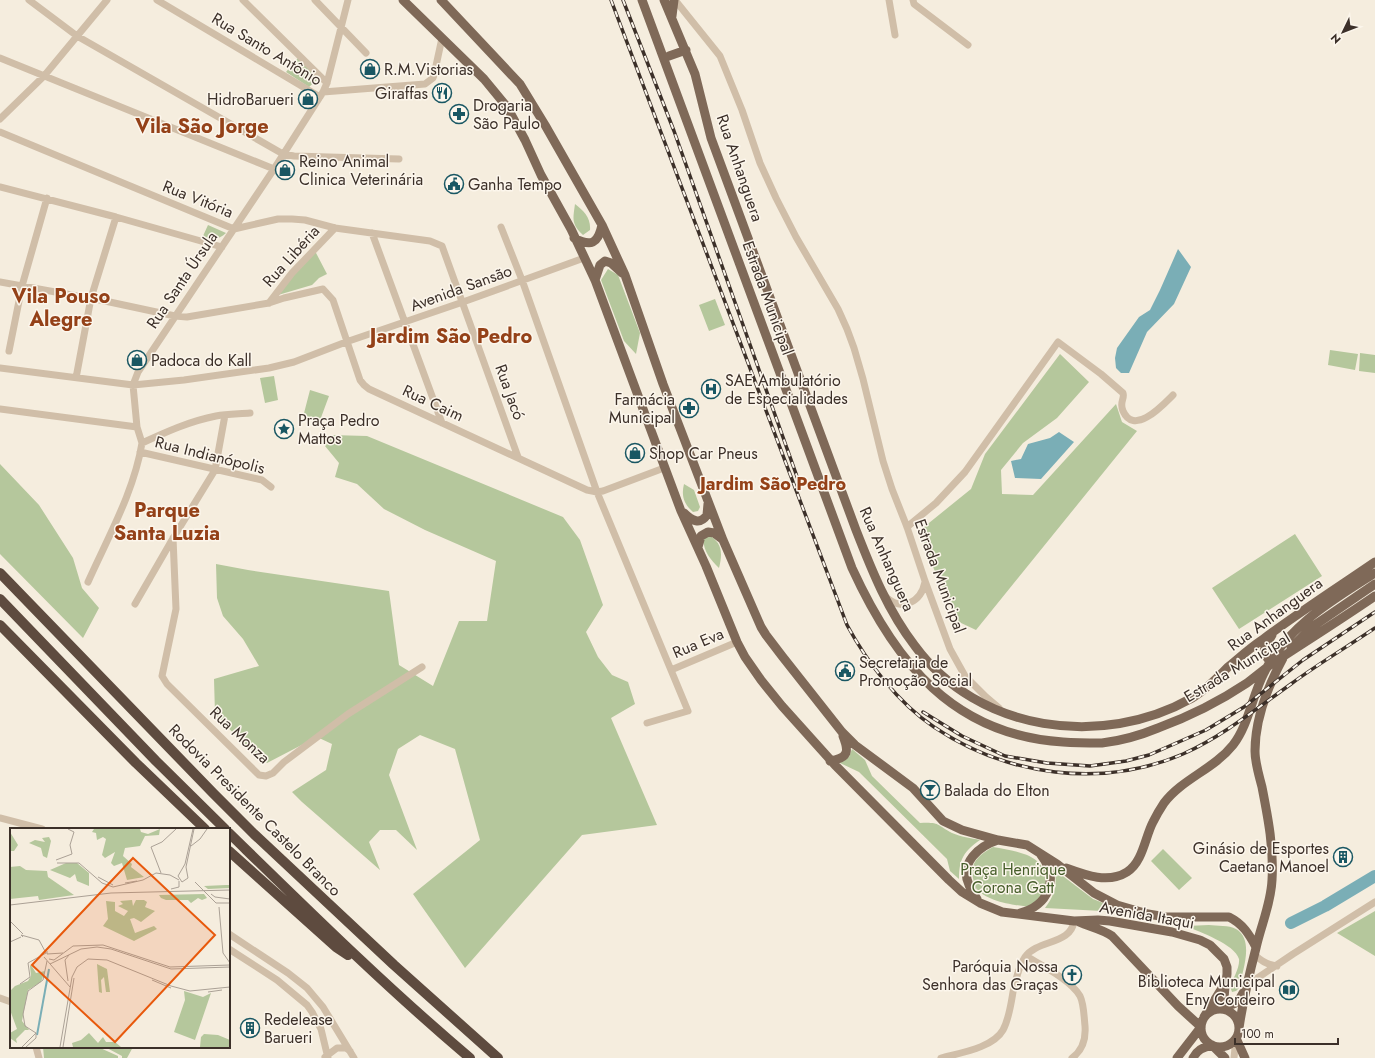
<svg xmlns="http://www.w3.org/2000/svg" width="1375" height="1058" font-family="Jost,sans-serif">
<rect width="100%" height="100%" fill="#f5edde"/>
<path fill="#b5c79c" d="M298 58 319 78 309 87 286 72Z
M575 204C584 211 591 218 590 230L583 235C571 224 573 219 575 204Z
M208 225 226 233C219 240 212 240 203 236Z
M315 251 327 274 319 278 312 285 278 295 295 273Z
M608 269 618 275 640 333 636 354 624 341 601 280Z
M715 299 725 325 709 331 699 305Z
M1330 350 1358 354 1355 370 1328 365Z
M1360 353 1375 355V373L1359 371Z
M1060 354 1089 382 1057 418 1023 443 1001 470 1002 494 1033 495 1116 404 1122 422 1137 431 976 630 959 622 924 548V527L971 489 985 454Z
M274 376 278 400 265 403 260 378Z
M310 390 329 396 319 423 303 417Z
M331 435 367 436 563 517 580 540 603 605 586 632 598 657 612 675 628 682 635 704 611 718 657 825 582 835 465 968 413 894 480 840 455 749 420 735 398 749 389 775 417 850 396 830H380L369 842 380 870 302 802 292 792 326 770 332 744 317 737 267 763 240 740 215 714 214 679 259 666 243 639 223 616 217 598 216 564 248 570 389 591 399 665 433 686 459 621H487L496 561 425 530 384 509 357 484 335 477 339 463 325 446Z
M0 464 39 505 73 558 82 588 99 608 83 638 0 554Z
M684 484 694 490 700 507 698 511 693 512C684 504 681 496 684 484Z
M707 534C722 542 723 552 719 568 710 559 704 552 703 539Z
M1295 534 1322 576 1239 629 1212 588Z
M852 749 865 760 872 776 920 823C940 822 937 825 952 833 961 837 971 838 980 840 964 851 959 859 959 879L950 871 947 859 859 772 840 763 841 761 849 757Z
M993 847C1003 849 1014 850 1024 854 1041 859 1052 876 1044 893 1041 898 1034 903 1030 907 1014 905 986 902 975 887 974 885 974 881 973 878 969 862 981 854 993 847Z
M1163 849 1192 878 1179 890 1151 861Z
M1055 870 1093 899 1121 910V912L1045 908C1055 894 1057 887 1055 870Z
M1375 911V956L1337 933Z
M1209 925C1217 926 1229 925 1236 929 1255 940 1242 972 1239 988L1236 991 1232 992 1230 986C1233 979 1240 967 1239 959 1235 944 1199 932 1186 926Z
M43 1047H98L118 1056V1058H44Z
M105 1047H133L127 1058H122V1056Z"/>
<path fill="#7aaeb6" d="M1178 249 1191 267 1174 304 1147 332 1129 373H1121L1116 368 1115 358 1117 348 1139 317 1150 310 1160 290Z
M1059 432 1074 442 1041 479 1015 478 1011 461 1021 459 1028 444 1050 438Z"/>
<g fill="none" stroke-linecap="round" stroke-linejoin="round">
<path stroke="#7aaeb6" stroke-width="12" d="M1291 923 1325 906 1375 876"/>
<path stroke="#d0bea8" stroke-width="7" d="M29 0 77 36 283 154 294 156 399 159
M157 0 320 97
M243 0 327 83
M315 0 366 53
M675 0 720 56 742 110 760 163 776 198 796 237 838 309 847 329 854 348 863 379 883 461 892 489 907 527 925 581 950 649 965 676 986 697 999 708
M889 0 895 35
M913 0 914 4 968 45
M0 58 274 169
M323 92 425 84 433 78 434 75 442 38
M0 119 44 76 107 0
M0 132 234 229 278 219H292L305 220 335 228 430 241 442 246 518 457
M0 187 116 217 222 247
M501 227 522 280 597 492 688 711 647 723
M372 233 442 423
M0 282 105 301 175 316 187 317 269 303 284 298 323 289 333 300 360 380 364 385 369 389 587 490 597 492 603 491 664 468
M269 303 292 273 335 228
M9 351 22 286 47 198
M0 368 133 385 184 380 269 368 294 362 346 342 463 302 584 258
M76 378 91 298 116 217
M0 409 137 427
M142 443 137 427 133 385 138 372 274 169 323 92 327 83 348 0
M140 452 262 480 271 487
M907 527 936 503 965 472 1058 342 1101 374 1123 393C1125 399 1119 402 1123 411 1134 436 1162 406 1173 395
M173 538 176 609 162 676 167 684 259 775 266 776 273 773 284 762 348 714 422 667
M88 582C108 537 134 492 142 443 166 432 190 421 216 416 227 414 239 414 250 413
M886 597C902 612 921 602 925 582
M135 604 172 540 215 470 225 415
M671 670 737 642
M0 818 42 829
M229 934 288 973 307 988 323 1007 354 1058
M229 949 277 980 307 1005 312 1012 321 1029 328 1058
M1255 955C1261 961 1268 965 1277 966
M1026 956C1041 965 1071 980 1080 996 1084 1004 1084 1017 1085 1026 1086 1039 1083 1050 1072 1058
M1247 985 1293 954 1375 902
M0 998 11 1002
M36 1047 39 1058
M325 1057 337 1048H346L350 1051
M941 1058C959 1053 993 1048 1003 1030 1009 1019 1011 1004 1013 992 1016 980 1018 967 1025 957 1038 939 1071 945 1074 921
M1234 1058 1236 1038"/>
<path stroke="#7f6958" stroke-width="9" d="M403 0 484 79 507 107 525 140 541 175 571 229 595 280 681 511 706 566 737 642 745 657 761 680 782 706 835 765 949 880 962 892 980 903 1002 912 1074 921 1098 920 1110 921 1172 932 1200 940 1210 945 1224 959 1227 967V974L1226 982 1204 1017
M441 0 520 84 545 125 602 225 625 275 663 384 723 540 761 627 766 635 782 656 842 732 855 745 913 788 943 821 962 830 998 840 1027 845 1057 864 1094 893 1117 905 1148 914 1166 917H1229C1243 924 1249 934 1256 947
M642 0 852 568C895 662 953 735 1063 742 1076 743 1089 743 1102 743 1120 741 1141 735 1158 728 1188 717 1220 701 1247 683 1255 677 1262 671 1270 665 1305 642 1340 620 1375 596
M664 0 695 74 711 138 856 530C872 571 888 611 915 646 978 732 1102 749 1192 698 1206 690 1217 678 1228 667 1239 658 1250 648 1262 640 1298 613 1337 588 1375 562
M672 16 674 0
M669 56 686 50
M574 238C591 247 598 244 602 225
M595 280 600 265 605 261 611 263 622 273
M684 513C692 521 700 525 707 515L708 504
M698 547 701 536 708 532 714 533 722 539
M1272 635 1265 647 1264 653 1268 659 1275 660
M1291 648 1312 627 1375 584
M830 761C849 758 849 751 843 736
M1066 868C1085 875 1108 884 1127 872 1143 862 1145 837 1153 822 1156 816 1160 809 1164 803 1182 779 1214 769 1233 745 1249 724 1252 696 1264 673 1287 626 1333 600 1375 573
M977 899C974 895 971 890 969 885 959 863 979 846 998 840
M1020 913C1048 906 1060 879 1041 855
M1079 922C1090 927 1102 929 1112 936L1178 1006 1201 1027 1177 1058
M1225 986 1224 999 1229 1005C1236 1005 1240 999 1243 993
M1201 1028a19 19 0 1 1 38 0a19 19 0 1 1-38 0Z
M1239 1028C1243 1001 1249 975 1256 948 1261 925 1271 904 1272 880 1274 848 1268 818 1262 787 1259 775 1255 763 1255 751 1255 719 1268 686 1283 658
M1236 1038 1245 1058
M1193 1058C1197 1050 1203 1047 1212 1045L1225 1058"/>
<path stroke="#5e4b3f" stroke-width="10" d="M0 573 213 793 254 834 394 965 498 1058
M0 599 156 761 225 829
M0 625 136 763 205 829
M229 833C308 910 386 987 470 1058
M229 851 336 947 348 955"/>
<defs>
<path id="rail" d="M611 0 847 625C867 662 898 703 934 727 1007 776 1101 789 1183 754 1223 736 1256 709 1291 684 1318 664 1347 647 1375 628
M623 0 674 131 800 485
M923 712 962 736 1005 756 1047 763 1090 766 1126 761 1149 755 1206 730 1244 707 1303 660 1375 612"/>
</defs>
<use href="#rail" stroke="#3c3029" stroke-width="3.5"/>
<use href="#rail" stroke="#fcf6ec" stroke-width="2" stroke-dasharray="6" stroke-linecap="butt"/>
</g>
<defs>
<symbol id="shop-ring" viewBox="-11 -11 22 22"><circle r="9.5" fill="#fcf6ec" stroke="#195763" stroke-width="1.5"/><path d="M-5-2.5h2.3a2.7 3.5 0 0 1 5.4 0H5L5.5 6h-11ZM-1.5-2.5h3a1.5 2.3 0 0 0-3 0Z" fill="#195763"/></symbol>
<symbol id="restaurant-ring" viewBox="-11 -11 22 22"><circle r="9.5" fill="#fcf6ec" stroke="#195763" stroke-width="1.5"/><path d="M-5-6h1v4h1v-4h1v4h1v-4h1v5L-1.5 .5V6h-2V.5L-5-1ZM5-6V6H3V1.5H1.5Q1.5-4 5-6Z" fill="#195763"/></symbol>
<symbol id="pharmacy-ring" viewBox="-11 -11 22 22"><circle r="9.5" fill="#fcf6ec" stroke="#195763" stroke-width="1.5"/><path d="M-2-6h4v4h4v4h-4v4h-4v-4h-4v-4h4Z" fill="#195763"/></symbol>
<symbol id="civic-ring" viewBox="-11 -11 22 22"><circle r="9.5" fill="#fcf6ec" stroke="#195763" stroke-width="1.5"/><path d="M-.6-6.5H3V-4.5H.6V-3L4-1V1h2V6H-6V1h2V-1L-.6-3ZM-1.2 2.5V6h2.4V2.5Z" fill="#195763"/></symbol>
<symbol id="hospital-ring" viewBox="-11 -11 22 22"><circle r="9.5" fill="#fcf6ec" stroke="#195763" stroke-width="1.5"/><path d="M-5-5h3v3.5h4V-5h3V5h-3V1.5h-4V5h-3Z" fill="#195763"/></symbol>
<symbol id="sight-ring" viewBox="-11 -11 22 22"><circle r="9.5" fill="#fcf6ec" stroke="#195763" stroke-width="1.5"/><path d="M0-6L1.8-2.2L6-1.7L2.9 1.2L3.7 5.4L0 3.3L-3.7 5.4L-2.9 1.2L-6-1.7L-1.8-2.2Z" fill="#195763"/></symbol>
<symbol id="bar-ring" viewBox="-11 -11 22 22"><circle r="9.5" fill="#fcf6ec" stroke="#195763" stroke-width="1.5"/><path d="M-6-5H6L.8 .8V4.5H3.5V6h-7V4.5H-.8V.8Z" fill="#195763"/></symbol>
<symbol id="building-ring" viewBox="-11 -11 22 22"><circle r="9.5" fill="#fcf6ec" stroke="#195763" stroke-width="1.5"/><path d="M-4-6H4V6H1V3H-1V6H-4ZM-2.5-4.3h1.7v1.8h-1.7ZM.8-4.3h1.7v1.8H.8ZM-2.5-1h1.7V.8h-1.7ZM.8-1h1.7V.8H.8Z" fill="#195763"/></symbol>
<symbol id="church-ring" viewBox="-11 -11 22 22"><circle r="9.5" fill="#fcf6ec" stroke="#195763" stroke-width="1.5"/><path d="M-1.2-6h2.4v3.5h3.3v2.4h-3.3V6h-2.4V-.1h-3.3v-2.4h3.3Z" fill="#195763"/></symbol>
<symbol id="library-ring" viewBox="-11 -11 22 22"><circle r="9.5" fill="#fcf6ec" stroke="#195763" stroke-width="1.5"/><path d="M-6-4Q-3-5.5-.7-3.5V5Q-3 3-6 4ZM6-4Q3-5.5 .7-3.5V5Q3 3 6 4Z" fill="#195763"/></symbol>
</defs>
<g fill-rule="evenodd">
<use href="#shop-ring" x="359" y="58" width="22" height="22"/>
<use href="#restaurant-ring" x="431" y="82" width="22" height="22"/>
<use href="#shop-ring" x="297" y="88" width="22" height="22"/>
<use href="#pharmacy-ring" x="448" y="103" width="22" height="22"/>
<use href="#shop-ring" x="274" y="159" width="22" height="22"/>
<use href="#civic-ring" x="443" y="173" width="22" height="22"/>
<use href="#shop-ring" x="126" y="349" width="22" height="22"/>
<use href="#hospital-ring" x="700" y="378" width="22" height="22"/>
<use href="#pharmacy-ring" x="678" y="397" width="22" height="22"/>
<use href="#sight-ring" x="273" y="418" width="22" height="22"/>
<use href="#shop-ring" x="624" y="442" width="22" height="22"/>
<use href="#civic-ring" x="834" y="660" width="22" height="22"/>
<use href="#bar-ring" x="919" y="779" width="22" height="22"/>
<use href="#building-ring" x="1332" y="846" width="22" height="22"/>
<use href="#church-ring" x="1061" y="964" width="22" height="22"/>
<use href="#library-ring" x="1278" y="979" width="22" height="22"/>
<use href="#building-ring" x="239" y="1017" width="22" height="22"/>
</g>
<g text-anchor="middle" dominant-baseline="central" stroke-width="3" stroke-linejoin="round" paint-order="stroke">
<g font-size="16" fill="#3c3029" stroke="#fcf6ec">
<text transform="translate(267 49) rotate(31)">Rua Santo Antônio</text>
<text transform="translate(740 168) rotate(71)">Rua Anhanguera</text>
<text transform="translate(198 199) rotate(22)">Rua Vitória</text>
<text transform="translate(291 256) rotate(-48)">Rua Libéria</text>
<text transform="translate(182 280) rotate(-56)">Rua Santa Úrsula</text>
<text transform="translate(461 288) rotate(-20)">Avenida Sansão</text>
<text transform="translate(768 298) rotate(70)">Estrada Municipal</text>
<text transform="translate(510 392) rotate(70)">Rua Jacó</text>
<text transform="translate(433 403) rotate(25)">Rua Caim</text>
<text transform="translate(210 455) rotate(14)">Rua Indianópolis</text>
<text transform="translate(887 559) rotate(66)">Rua Anhanguera</text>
<text transform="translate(940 576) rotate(70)">Estrada Municipal</text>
<text transform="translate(1275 614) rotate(-36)">Rua Anhanguera</text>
<text transform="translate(698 643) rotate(-23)">Rua Eva</text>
<text transform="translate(1237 667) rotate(-31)">Estrada Municipal</text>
<text transform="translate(240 735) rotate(43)">Rua Monza</text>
<text transform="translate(255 810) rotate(45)">Rodovia Presidente Castelo Branco</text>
<text transform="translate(1147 915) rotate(10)">Avenida Itaqui</text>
</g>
<g font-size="16" fill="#3c3029" stroke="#fcf6ec" text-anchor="start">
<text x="384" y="69">R.M.Vistorias</text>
<text x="428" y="93" text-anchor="end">Giraffas</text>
<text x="294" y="99" text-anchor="end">HidroBarueri</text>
<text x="473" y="105">Drogaria<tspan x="473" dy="18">São Paulo</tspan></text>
<text x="299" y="161">Reino Animal<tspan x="299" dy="18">Clinica Veterinária</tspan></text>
<text x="468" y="184">Ganha Tempo</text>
<text x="151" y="360">Padoca do Kall</text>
<text x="725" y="380">SAE Ambulatório<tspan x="725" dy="18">de Especialidades</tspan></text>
<text x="675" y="399" text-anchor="end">Farmácia<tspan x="675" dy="18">Municipal</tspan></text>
<text x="298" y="420">Praça Pedro<tspan x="298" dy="18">Mattos</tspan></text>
<text x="649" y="453">Shop Car Pneus</text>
<text x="859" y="662">Secretaria de<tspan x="859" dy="18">Promoção Social</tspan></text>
<text x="944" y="790">Balada do Elton</text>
<text x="1329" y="848" text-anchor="end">Ginásio de Esportes<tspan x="1329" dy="18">Caetano Manoel</tspan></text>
<text x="1058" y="966" text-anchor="end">Paróquia Nossa<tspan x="1058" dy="18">Senhora das Graças</tspan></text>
<text x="1275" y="981" text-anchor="end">Biblioteca Municipal<tspan x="1275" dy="18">Eny Cordeiro</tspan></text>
<text x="264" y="1019">Redelease<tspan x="264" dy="18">Barueri</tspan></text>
</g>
<g font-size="16" fill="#465d2a" stroke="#fcf6ec">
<text x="1013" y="869">Praça Henrique<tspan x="1013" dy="18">Corona Gatt</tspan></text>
</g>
<g font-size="18" font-weight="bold" fill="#944118" stroke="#fcf6ec">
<text x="773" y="484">Jardim São Pedro</text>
</g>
<g font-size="20" font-weight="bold" fill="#944118" stroke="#fcf6ec">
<text x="202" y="126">Vila São Jorge</text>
<text x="61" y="296">Vila Pouso<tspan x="61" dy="23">Alegre</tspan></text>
<text x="451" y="336">Jardim São Pedro</text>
<text x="167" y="510">Parque<tspan x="167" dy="23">Santa Luzia</tspan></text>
</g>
</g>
<g transform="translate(10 828)">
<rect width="220" height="220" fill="#f5edde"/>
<path d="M84 1H130L131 4 138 6 150 1 149 7 135 8 130 18 115 20 113 28 122 36 121 39 134 49 117 52 112 35 104 38 101 35 105 24 95 30 92 27 96 11 93 9 87 12 86 5 82 4ZM0 4 8 17 4 23H0ZM39 9 41 13 37 30 33 28 31 20 19 15 25 12 35 14 32 10ZM56 35H67L79 45V58L67 53 65 46 60 50 40 42ZM10 38 16 42 37 43 38 49 64 67 29 72 28 68 0 71V39ZM216 57H220V60L198 61 194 58ZM194 66 197 70 192 72 188 70 181 75 178 72H156L151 70 149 67ZM122 72 123 78 126 72H134L137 74 135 79 145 83 131 94 124 90 120 91 125 105 144 98 147 101 124 113 93 98 98 91 96 73 105 74V83L114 88 118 83 108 78 113 76 110 73ZM23 134 21 137 26 145 35 143 31 154 18 162 12 193 19 202H15L6 211 7 215 0 210V205L7 201 0 182V163L5 158 18 153 21 148 20 138ZM87 136 97 141 100 164H96L94 149 91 152 92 165 89 164ZM174 163 193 169 201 165 185 212 164 204 175 172ZM79 205 88 215 93 209 96 214H105L111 219H63L62 215 71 212ZM194 206 208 207 220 212V219H190L191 209Z" fill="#b5c79c"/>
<path fill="none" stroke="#7aaeb6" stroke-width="2" d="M27 207 39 141"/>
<path fill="none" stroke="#aba196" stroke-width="1" d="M183 1 175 36 168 48 172 54 178 50 176 39 184 1M181 18 190 11 197 1M46 32 62 26 60 17 64 4 58 1M47 35H69L92 55 103 59 133 52 146 45 160 47 169 52M151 45 141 19 152 14 166 1M88 49 103 57M185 54 206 75H220M115 55 127 53M161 61 169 59V53M201 66 205 69 220 71M0 77 101 65 220 62M209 79 213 125 220 135M0 93 13 106M0 114 11 109M37 123V126L53 125M34 129 60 159M39 131 44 132 63 118 93 117 160 139 220 137M40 136 71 121 87 119 101 121 161 141 220 139M142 152 161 160M58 153 55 132 59 127M10 156 20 149 18 135 36 125 29 112 11 107 13 109M198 164 212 162M26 205 15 198 13 186 18 163 33 152 37 133M12 219 26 205M16 219 26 210V205M50 219 62 149 67 139 78 131 97 132 161 158 180 163 220 159M53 219 64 150"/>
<path fill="#e8590c" fill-opacity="0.15" stroke="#e8590c" stroke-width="2" d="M123 30 205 107 105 214 22 137Z"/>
<rect width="220" height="220" fill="none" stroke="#3c3029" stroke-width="2"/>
</g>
<g transform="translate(1343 32) rotate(227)" stroke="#fcf6ec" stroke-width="3" paint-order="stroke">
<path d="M0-3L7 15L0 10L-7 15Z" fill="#3c3029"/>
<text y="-6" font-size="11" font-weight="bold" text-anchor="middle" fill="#3c3029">N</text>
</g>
<path d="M1235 1038v6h103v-6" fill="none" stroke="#3c3029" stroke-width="2"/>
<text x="1241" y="1038" font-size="12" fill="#3c3029" stroke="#fcf6ec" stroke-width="3" paint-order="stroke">100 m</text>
</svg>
